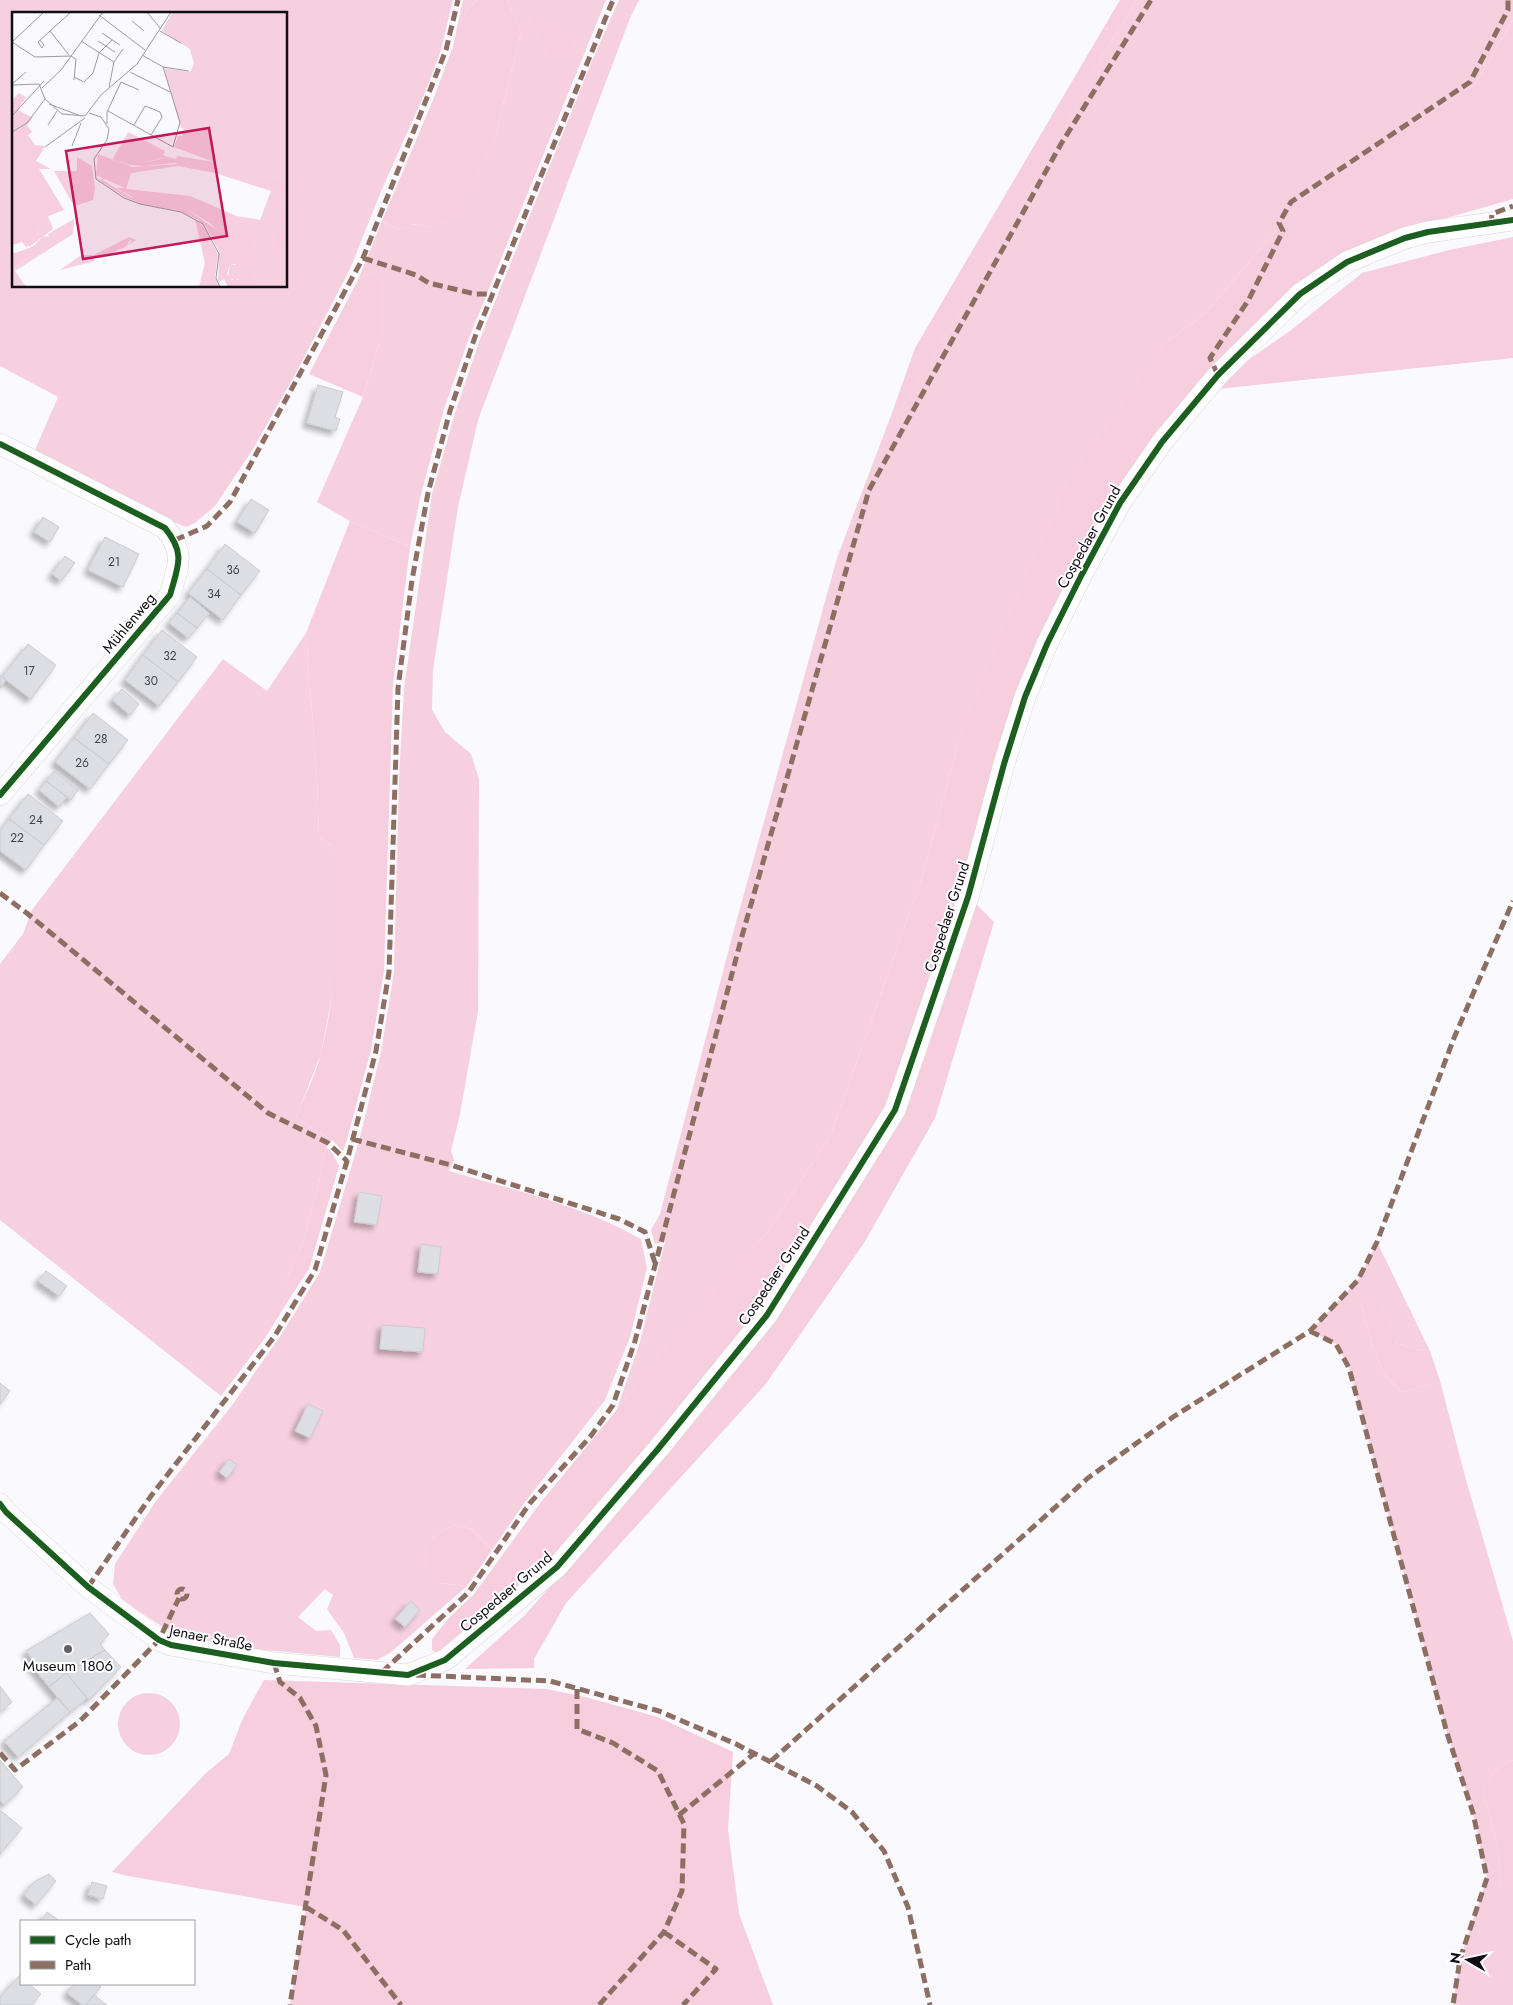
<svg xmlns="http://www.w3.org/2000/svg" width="1513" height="2005" font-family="Jost,sans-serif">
<defs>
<filter id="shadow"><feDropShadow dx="-4.5" dy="4.5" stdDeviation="2.5" flood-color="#0004"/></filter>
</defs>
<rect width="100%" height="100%" fill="#faf9fd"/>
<path fill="#f6d0de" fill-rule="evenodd" d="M0 0H453L440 53 424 95 382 189 350 269 298 369 253 449 215 506 195 523 186 527 174 522 35 450 58 397 0 366ZM14 14H286V286H14Z
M463 0H478L467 9 451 56Z
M507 0H606L469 338 444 409 421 494 410 547 350 521 317 502 363 397 379 343 369 273 358 280 382 221 398 229 411 224 432 227 496 133 521 33Z
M619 0H639L630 18 478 420 458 507 433 670 432 710 445 732 471 754 479 779 478 1011 460 1114 451 1151 454 1160 449 1171C514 1190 583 1206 641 1239L647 1268 630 1337 605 1400 525 1502 492 1550 471 1529 454 1525 430 1539 438 1583 467 1586 390 1653 377 1660 354 1658 344 1633 327 1609 333 1595 325 1589 298 1617 316 1631 331 1630 340 1645V1657L223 1646 169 1631 123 1601 113 1584 115 1564 156 1501 233 1404 281 1335 320 1272 359 1141 381 1052 394 972 399 779 404 688 432 494 455 413 480 339 592 61Z
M1137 0H1513V20L1475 85 1384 142 1305 197 1204 315 1168 341 959 742 922 878 831 1135 766 1234 617 1409 640 1342 665 1242 655 1244 651 1230 660 1214 732 937 837 558 892 413 901 409 1105 51Z
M306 633 317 777 319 837 334 846 338 911 335 980 321 1054 296 1117 332 1140 326 1147 319 1183 304 1241 285 1282 293 1293 265 1338 221 1396 0 1220V964L23 934 32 910 223 659 267 691Z
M1377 1242 1430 1351H1423L1395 1343 1361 1303 1372 1344 1384 1374 1402 1392 1440 1381 1466 1480 1513 1641V1760L1494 1771 1483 1790 1497 1842 1502 1886 1509 1890H1513V2005H1453L1460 1959 1487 1878 1473 1813 1447 1733 1349 1368 1336 1344 1310 1331 1358 1280Z
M118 1724a31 31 0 1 1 62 0a31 31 0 1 1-62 0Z"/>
<path fill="#f7cedd" d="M478 0H507L521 33 496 133 458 212 432 227 412 224 398 229 382 221 433 100 467 9Z
M1120 0H1137L1105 51 1023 199 901 409 892 413 915 348Z
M537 15 566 31 574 39 566 54H551L534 25 533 20Z
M1513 20V199L1436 221 1343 258 1247 339 1076 572 888 1103 759 1307 654 1442 515 1600 440 1655 432 1650V1639L449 1618 474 1594 538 1506 668 1347 766 1234 831 1135 922 878 959 742 1009 618 1073 476 1168 341 1204 315 1305 197 1384 142 1475 85Z
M1513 237V358L1218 389 1248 360 1290 331 1362 273 1449 250Z
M369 273 378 282 379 343 363 397 309 374 358 280Z
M350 521 410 547 393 684 384 971 371 1050 346 1143 343 1151 332 1140 296 1117C304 1096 316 1075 321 1053 339 983 338 918 334 846L319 837 317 777 306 633Z
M974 902 994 922 935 1118 864 1243 765 1385 566 1603 534 1659V1668L465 1669 525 1615 667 1454 900 1113Z
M326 1147 333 1154 339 1166 309 1269 293 1293 285 1282 304 1241 319 1183Z
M1374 1297 1395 1343 1423 1351H1430L1440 1381 1402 1392 1384 1374 1372 1344 1361 1303Z
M454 1525 471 1529 492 1550 467 1586 438 1583 426 1561 430 1539Z
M264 1680 547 1689 585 1697 658 1717 733 1752 728 1830 739 1914 773 2005H290L306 1907 128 1876 112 1872 206 1773 229 1754 243 1718Z
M1513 1760V1890H1509L1502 1886 1497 1842 1483 1790 1494 1771Z"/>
<path fill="#dddee3" stroke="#cbccd1" filter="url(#shadow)" d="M318 385 343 392 335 417 340 419 336 431 307 423Z
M251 499 269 510 255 533 237 522Z
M43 517 59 527 50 542 34 532Z
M105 537 139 554 123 587 88 570Z
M225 544 260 571 241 595 207 569Z
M65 556 75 563 61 581 52 574Z
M207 569 241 595 223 620 188 593Z
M190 597 209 613 197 628 177 613Z
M177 613 197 628 188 638 169 623Z
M162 630 197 657 178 682 143 655Z
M28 644 56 665 31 699 2 677Z
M143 655 178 682 159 706 125 680Z
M0 675 6 680 0 688Z
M122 689 139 704 130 715 112 700Z
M93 713 128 740 109 764 74 738Z
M74 738 109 764 90 789 55 762Z
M54 771 78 790 71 800 46 781Z
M46 781 67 797 59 807 39 790Z
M28 794 63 821 44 845 9 819Z
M9 819 44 845 26 870 0 851V831Z
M359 1192 382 1196 377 1225 354 1222Z
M421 1244 441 1247 438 1274 418 1272Z
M46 1271 67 1286 59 1296 38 1281Z
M382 1325 425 1328 423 1352 380 1349Z
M0 1383 10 1391 0 1404Z
M308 1404 323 1411 310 1438 295 1431Z
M229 1459 237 1465 227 1478 219 1472Z
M411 1601 420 1610 405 1627 395 1619Z
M90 1613 109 1634 100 1644 105 1650 66 1673 49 1687 31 1665 34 1662 26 1651Z
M105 1650 121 1667 89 1700 66 1673Z
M66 1673 87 1698 70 1712 49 1687Z
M0 1686 12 1702 0 1712Z
M57 1698 70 1712 18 1757 4 1741Z
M0 1760 23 1787 4 1805 0 1800Z
M0 1810 22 1828 0 1854Z
M49 1874 56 1881 36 1905 24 1895 34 1882Z
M92 1882 107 1886 103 1899 88 1895Z
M47 1912 60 1921H41Z
M20 1975 21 1984H29L41 1994 31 2005H0V1997Z
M74 1984H97L101 1987 86 2005H82L67 1993Z
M94 1995 107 2005H86Z"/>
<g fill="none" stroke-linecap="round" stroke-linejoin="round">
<defs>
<path id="street" d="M0 444 165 528C186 554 178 566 170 595L0 795
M0 1504 6 1512 88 1587 159 1640 171 1645 274 1663 408 1675 445 1660 557 1567 658 1449 767 1315 895 1110 968 897 1004 764 1025 697 1047 644 1081 576 1120 503 1162 442 1218 375 1300 294 1347 262 1405 238 1428 232 1513 220"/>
</defs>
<use href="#street" stroke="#d8d6db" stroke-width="22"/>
<use href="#street" stroke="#fefeff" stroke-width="21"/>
<path stroke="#8d6e63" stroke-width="5" stroke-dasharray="10 5" stroke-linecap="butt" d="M1491 225 1492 214 1513 206
M363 258 416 275 429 283 475 294H492
M1218 375 1210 358 1249 299 1283 231 1279 223 1291 202 1470 82 1508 10V0
M175 540 207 526 230 502 363 258 446 50 458 0
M0 893 28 914 268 1113 328 1143 347 1161
M352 1139 451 1165 619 1219 645 1232 655 1263
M1310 1331 1336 1344 1349 1368 1447 1733 1473 1813 1487 1878 1460 1959 1453 2005
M88 1587 151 1496 274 1337 315 1270 347 1161 376 1051 389 972 398 688 412 580 428 493 450 411 475 337 613 0
M177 1594a5 5 0 1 1 10 0a5 5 0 1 1-10 0Z
M274 1663 280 1682 300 1698 316 1726 326 1775 290 2005
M382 1672 468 1593 530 1503 590 1437 613 1405 635 1341 742 936 869 490 1061 144 1151 0
M416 1675 550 1681 659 1711 736 1744 817 1786 852 1812 884 1851 908 1907 930 2005
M577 1689V1729L613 1743 658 1771 684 1824 682 1891 664 1932 599 2005
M0 1753 15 1770 80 1721 159 1640 179 1598
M771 1761 1088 1478 1173 1417 1310 1331 1358 1280 1377 1242 1454 1038 1513 901
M679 1815 755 1753
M306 1907 343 1930 401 2005
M664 1932 716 1969 683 2005"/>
<defs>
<path id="cycleway" d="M0 444 165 528C186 554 178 566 170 595L0 795
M0 1504 6 1512 88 1587 159 1640 171 1645 274 1663 408 1675 445 1660 557 1567 658 1449 767 1315 895 1110 968 897 1004 764 1025 697 1047 644 1081 576 1120 503 1162 442 1218 375 1300 294 1347 262 1405 238 1428 232 1513 220"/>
</defs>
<use href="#cycleway" stroke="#fff" stroke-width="9"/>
<use href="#cycleway" stroke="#1b5e20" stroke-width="6"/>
</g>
<circle fill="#616066" stroke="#fff" stroke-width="2" cx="68" cy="1649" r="5"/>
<g text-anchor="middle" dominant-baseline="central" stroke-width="4" stroke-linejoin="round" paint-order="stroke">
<g font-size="12" fill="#424148">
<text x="114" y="562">21</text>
<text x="233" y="570">36</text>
<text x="214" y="594">34</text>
<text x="170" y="656">32</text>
<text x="29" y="671">17</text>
<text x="151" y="681">30</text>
<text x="101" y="739">28</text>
<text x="82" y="763">26</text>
<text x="36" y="820">24</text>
<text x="17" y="838">22</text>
</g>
<g font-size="15" fill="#0f0d14" stroke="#fff">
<text transform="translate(1089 537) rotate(-61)">Cospedaer Grund</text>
<text transform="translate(129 623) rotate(-50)">Mühlenweg</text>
<text transform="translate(947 917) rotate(-72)">Cospedaer Grund</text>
<text transform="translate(774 1276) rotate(-56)">Cospedaer Grund</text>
<text transform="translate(506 1592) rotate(-40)">Cospedaer Grund</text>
<text transform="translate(211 1638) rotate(11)">Jenaer Straße</text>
</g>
<g font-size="15" fill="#0f0d14" stroke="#fff">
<text x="68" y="1666">Museum 1806</text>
</g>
</g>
<g transform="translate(12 12)">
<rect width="275" height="275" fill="#faf9fd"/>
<path d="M160 0H275V275H234L230 263 224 269 216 265 218 253H223L240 232 229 222 215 225 208 222 198 211 176 198 126 188 104 176H113L84 163 86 142 120 155 167 152 189 156 163 151 165 144 202 150 162 135 166 124H170L172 117 168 115 152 56 178 60 182 52 178 37 150 19ZM166 154 203 161 259 179 248 208 225 204 178 184 114 177 119 161ZM116 120 153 139 151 143 156 145 120 153 100 148ZM28 204H36L41 217 17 235 14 231 27 221 20 210ZM62 207 61 222 3 259 14 275H0V258L19 244 32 224 37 225 36 222ZM117 225 124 228 117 233 120 228 117 229 115 234 89 246 80 245 83 249 48 258 69 243H82Z" fill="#f6d0de" fill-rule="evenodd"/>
<path d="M7 81 14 85 6 98 21 106 15 113 20 120 16 123 23 133 33 134 24 149 39 157H27L52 198 21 210 27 221 15 231V236L10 230 0 233V88ZM65 145 80 154 83 177 81 188 62 194 42 159H65ZM156 145 164 147 163 151 132 154 108 152 136 150ZM251 163 274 173 275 185 260 174V168ZM92 164 94 167 90 168 118 185 176 198 215 225 241 216 234 222 238 226 248 217 240 233 239 247V234L235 238 237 252 232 244 233 250 218 253 215 262 220 268H227L224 259 237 260 239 250 241 275 238 268 237 275H216L212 267 206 270 207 240 194 215 185 207 164 198 129 192 113 185 84 166 89 168ZM258 183 275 202 274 226 266 246V267L263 253 266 239 254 236 263 235 264 222 272 220 260 206H271L256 187ZM183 207 193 216 206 243 203 265 207 275H187L193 251ZM32 224 33 228 19 244 0 258V242L20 235Z" fill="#f7cedd"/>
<path fill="none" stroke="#9c9ba0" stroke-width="1" d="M135 0 149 17M87 3 133 38M120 9 132 19M38 19 57 43M148 19 169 31M90 21 108 33M28 28 32 33 30 36 26 30 59 0M69 29 102 50 97 75M86 29 103 40M0 30 23 45 59 44M0 30 32 0M130 43 151 55 177 59M59 44 64 47 62 68M102 50 111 37M118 60 158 80M62 65 72 70 81 61 87 41 100 28M109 70 127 78M0 72 14 60M0 73 27 72 33 87M30 76 49 58 91 0M33 87 50 102 73 104 89 83 125 52 159 0M37 92 69 104M96 99 161 135 168 110 151 55M77 101 89 105 97 117 95 128 82 147 84 167 112 186 128 192 169 200 191 212 207 242 204 266 208 275M0 104 32 69M95 112V100L109 70M36 113 45 99M122 113 133 94 148 100 150 105 139 123M0 120 15 111 33 87M60 134 69 111M33 135 73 106"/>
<path fill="#c2185b" fill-opacity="0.15" stroke="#c2185b" stroke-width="2.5" d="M197 116 215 224 71 247 54 139Z"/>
<rect width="275" height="275" fill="none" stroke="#0f0d14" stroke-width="2.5"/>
</g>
<rect x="20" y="1920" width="175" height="65" fill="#ffffff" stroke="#9f9ea1"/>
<rect x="30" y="1936" width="25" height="8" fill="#1b5e20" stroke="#9f9ea1"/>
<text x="65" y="1945" font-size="15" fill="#0f0d14">Cycle path</text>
<rect x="30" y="1961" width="25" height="8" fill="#8d6e63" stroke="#9f9ea1"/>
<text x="65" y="1970" font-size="15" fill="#0f0d14">Path</text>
<g transform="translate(1468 1960) rotate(279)" stroke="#ffffff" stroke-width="4" paint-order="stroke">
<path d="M0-4L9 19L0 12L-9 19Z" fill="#0f0d14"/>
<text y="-8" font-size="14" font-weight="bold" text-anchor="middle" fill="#0f0d14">N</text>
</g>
</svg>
